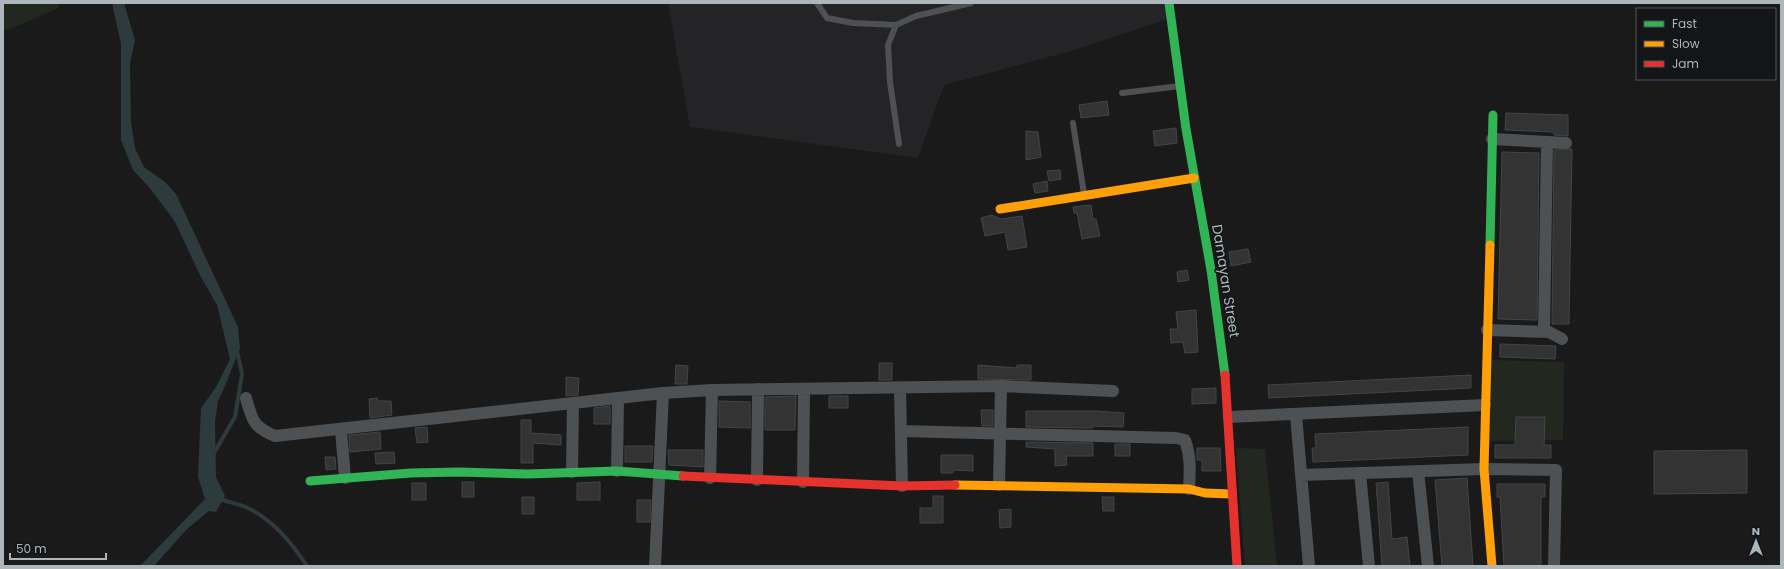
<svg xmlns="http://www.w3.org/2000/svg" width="1784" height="569" font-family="Poppins,sans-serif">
<rect width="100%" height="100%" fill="#1a1a1a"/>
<path fill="#242426" d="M668 3H1169L1171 18 1071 51 944 85 918 158 690 127Z"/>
<path fill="#222820" d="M3 3H59L58 8 8 30 3 29Z
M1490 360 1564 362 1563 440 1489 441Z
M1236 448 1265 449 1277 566H1245Z"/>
<path fill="#2d3b3d" d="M112 3H124L135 40 130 63 131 122 135 148 144 167 165 182 176 194 238 327 240 348 225 386 218 401 215 421 216 477 225 496 216 512 209 511 187 529 154 566H140L205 499 198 477 201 408 216 387 230 359 217 305 201 277 174 220 148 186 133 170 121 140V44Z"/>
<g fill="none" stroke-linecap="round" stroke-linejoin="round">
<path stroke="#2d3b3d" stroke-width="4" d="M214 453 235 417 242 374 237 351
M219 499C228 502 240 504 248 508 274 521 291 542 307 566"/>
</g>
<path fill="#333334" stroke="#424546" d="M1107 101 1109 115 1081 118 1079 105Z
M1506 113 1568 115V136L1554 135V132L1505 130Z
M1176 128 1177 143 1155 146 1153 131Z
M1026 131 1038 132 1041 157 1026 160Z
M1570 149H1572L1569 324H1552L1554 150Z
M1502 152 1539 153 1537 320 1498 319Z
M1060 170 1061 179 1049 181 1047 171Z
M1047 181 1048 191 1035 193 1033 184Z
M1091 205 1093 219H1096L1100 236 1082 239 1077 213H1074L1073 207Z
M992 215 1001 219 1022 216 1027 247 1008 250 1005 232 985 236 981 218Z
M1248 249 1251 262 1231 266 1229 252Z
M1187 270 1189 280 1178 282 1177 272Z
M1196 310 1198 352 1185 353 1183 342 1171 343 1170 329H1178L1176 312Z
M1500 344 1556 346 1555 359 1500 357Z
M879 363H892V380H879Z
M676 365 688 366 687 384H675Z
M978 365 1017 368V365H1031V380L978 379Z
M1471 375V388L1269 398 1268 385Z
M566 377 579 378 578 395 566 396Z
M1216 388V403L1192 404V389Z
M796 396 795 430H765V397Z
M829 396H848V408H829Z
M377 398 378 401H391L392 415 370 418 369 399Z
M719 401 750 402V428L719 427Z
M610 406V424H594V408Z
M981 410H993V426H982Z
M1026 411H1097L1124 413 1123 427 1093 426V428L1026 427Z
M1516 417H1545L1544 445H1551V458H1495V445H1515Z
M521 420H531V433L561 435V445L533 443V463H521Z
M427 427 428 442 417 443 415 428Z
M1468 427V455L1313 462 1312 448H1316L1315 434Z
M380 432 381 449 350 452 349 435Z
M1026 442 1093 443V456H1066L1067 465 1055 466V449L1026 447Z
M1115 444H1130V456H1115Z
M625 446H653L652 462H625Z
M1197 448H1220L1221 471H1202V460H1197Z
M668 450H703V467L669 465Z
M1747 450V493L1654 494V451Z
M394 452 395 463 376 464 375 453Z
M941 455H973V471L953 470V473H941Z
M325 457H335L336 469 326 470Z
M1467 478 1473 566H1442L1435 480Z
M462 482H474V497H462Z
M600 482V500H577V483Z
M1388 482 1392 539 1407 537 1410 566H1382L1376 483Z
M412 483H426V500H412Z
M1497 484H1545V497H1541V566H1504L1500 497H1497Z
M933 496H943V523H920V508H933Z
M522 497H534V514H522Z
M1102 497H1114V511H1103Z
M637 500H651L650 522H637Z
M1011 509V527L1000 528 999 510Z"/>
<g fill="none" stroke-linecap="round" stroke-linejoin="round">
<path stroke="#4e5153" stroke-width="6" d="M817 3 827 18 853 23 896 25
M1122 93 1180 86
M1073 123 1084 194
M899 144 890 82 888 45 896 25 916 16 971 3"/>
<path stroke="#4e5153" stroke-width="12" d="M1492 139 1566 143
M1487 330 1549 332 1562 339
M1544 332 1547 142
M900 388 902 486
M246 398C252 420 253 427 275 436L663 393 712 390 1001 386 1113 391
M1296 415 1309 566
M1229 417 1485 405
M341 430 345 478
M901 431 1176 438 1185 440C1191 457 1190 471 1189 489
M617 471 618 399
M1418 471 1428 566
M572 472 573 404
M1360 473 1369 566
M1301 475 1484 469 1556 470 1554 566
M710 478 712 390
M757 480 758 389
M803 482 804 389
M999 485 1001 386
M655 566 663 393"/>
<path stroke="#30b455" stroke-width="9" d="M1169 3 1186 129 1211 270 1225 375
M1490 245 1493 115
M310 481 411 473 459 472 528 474 617 471 683 476"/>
<path stroke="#ff9f0a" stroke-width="9" d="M1000 209 1194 178
M1490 245 1484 469 1492 566
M955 485 1189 489 1205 493 1232 494"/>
<path stroke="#e5322d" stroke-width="9" d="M1225 375 1237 566
M683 476 902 486 955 485"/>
</g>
<g text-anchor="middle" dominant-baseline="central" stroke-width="3" stroke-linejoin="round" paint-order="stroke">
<g font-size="14" fill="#acb6bb" stroke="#141516">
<text transform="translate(1226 281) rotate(81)">Damayan Street</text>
</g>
</g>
<rect width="1784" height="569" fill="none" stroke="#acb6bb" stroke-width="8"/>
<rect x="1636" y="8" width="140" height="72" fill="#141516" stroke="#515558"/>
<rect x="1644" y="21" width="20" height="6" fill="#30b455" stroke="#515558"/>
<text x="1672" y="28" font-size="12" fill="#acb6bb">Fast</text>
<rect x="1644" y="41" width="20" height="6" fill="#ff9f0a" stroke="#515558"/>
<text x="1672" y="48" font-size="12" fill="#acb6bb">Slow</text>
<rect x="1644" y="61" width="20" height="6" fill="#e5322d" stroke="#515558"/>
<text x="1672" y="68" font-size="12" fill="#acb6bb">Jam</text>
<g transform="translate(1756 541)" stroke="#141516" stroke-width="3" paint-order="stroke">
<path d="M0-3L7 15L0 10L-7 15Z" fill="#acb6bb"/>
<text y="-6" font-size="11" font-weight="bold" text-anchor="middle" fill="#acb6bb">N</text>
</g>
<path d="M10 553v6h96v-6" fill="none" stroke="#acb6bb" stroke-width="2"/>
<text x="16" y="553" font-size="12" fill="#acb6bb" stroke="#141516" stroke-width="3" paint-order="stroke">50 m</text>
</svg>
